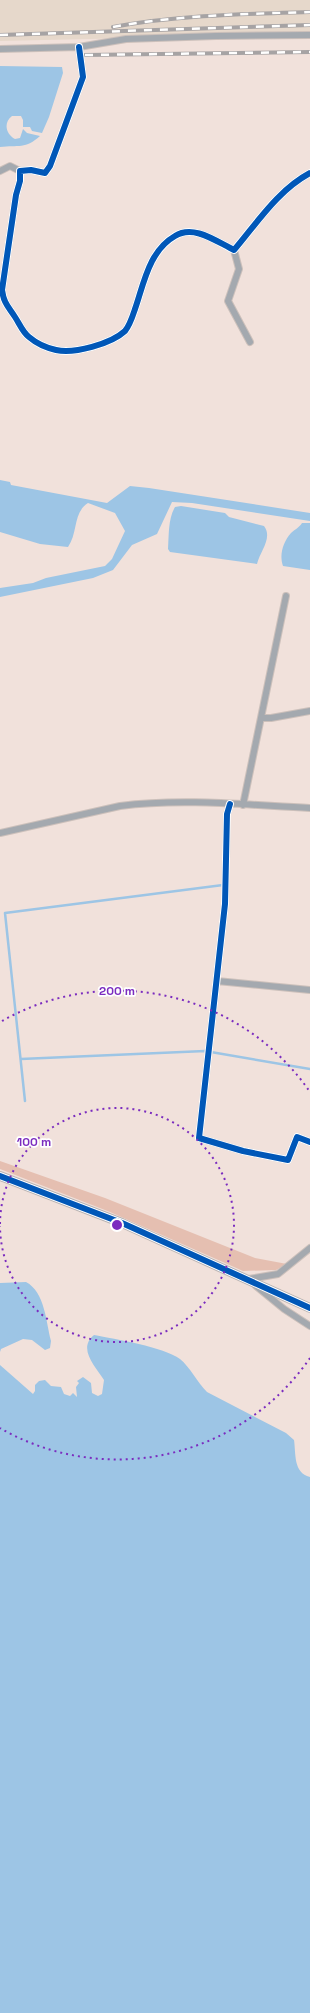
<svg xmlns="http://www.w3.org/2000/svg" width="310" height="2013" font-family="'Space Grotesk',sans-serif">
<rect width="100%" height="100%" fill="#f1e1db"/>
<path fill="#e6d8cb" d="M0 0H310V34L0 41Z"/>
<path fill="#e5bfb1" d="M0 1161 105 1198 255 1258 287 1264 276 1270 243 1271 110 1212 0 1169Z"/>
<path fill="#9dc5e5" d="M0 66 62 67 63 73 49 117 42 133 32 131 30 127H23V120L21 116H12C3 123 6 134 15 139L20 138 23 129 27 133 40 136C26 149 18 145 0 147Z
M0 480 10 482 11 485 107 503 130 486 149 488 310 513V521L192 503 172 502 157 534 132 545 113 570 93 578 0 597V588L33 583 46 578 105 566 112 559 125 531 115 513 88 503C73 512 78 533 68 547L40 544 0 532Z
M181 506 225 513 229 517 264 526C273 538 260 551 257 564L170 552 168 549C169 535 168 519 175 507Z
M302 523H310V570L283 566C279 555 283 542 291 533 295 529 299 528 302 523Z
M26 1282C45 1292 46 1322 51 1341L50 1348 45 1350 32 1340 23 1339 1 1349 0 1352V1283Z
M94 1335C115 1339 164 1347 180 1359 190 1367 197 1382 207 1392L286 1433 294 1440C296 1453 293 1473 310 1477V2013H0V1365L33 1394 35 1391V1385L39 1381 45 1380 51 1386 61 1387 64 1394 70 1396 73 1393 77 1397 76 1387 79 1383 77 1381 83 1377 91 1383 92 1393 98 1396 102 1394 104 1380C96 1367 77 1349 94 1335Z"/>
<g fill="none" stroke-linecap="round" stroke-linejoin="round">
<path stroke="#9dc5e5" stroke-width="2.5" d="M21 1059 205 1051 310 1069
M25 1101 5 913 223 885"/>
<defs>
<path id="street" d="M79 47 83 77 50 166 45 173 31 170 20 171V181L16 195 2 290C4 304 8 306 15 317 19 323 23 333 29 337 36 343 47 348 56 350 74 354 111 344 125 331 130 325 133 315 135 309 144 283 149 251 175 236 194 224 217 242 234 250 257 223 278 190 310 173
M0 49 79 47 126 39 216 36 310 35
M0 171 10 166 20 171
M234 250 239 269 228 301 250 342
M261 718H271L310 711
M230 804 227 814 225 904 199 1138 243 1151 288 1160 297 1137 310 1142
M243 805 286 596
M0 833 120 806C183 798 247 805 310 808
M217 981 310 990
M249 1279 278 1274 310 1248
M256 1286 284 1309 310 1326"/>
<path id="secondary" d="M0 1176 122 1223 310 1308"/>
</defs>
<use href="#street" stroke="#ccc0bb" stroke-width="8"/>
<use href="#secondary" stroke="#ccc0bb" stroke-width="10"/>
<use href="#street" stroke="#a4a9af" stroke-width="6"/>
<use href="#secondary" stroke="#a5a7ad" stroke-width="9"/>
<defs>
<path id="rail" d="M113 27C178 15 244 14 310 12
M0 35 310 25
M85 55 310 52"/>
</defs>
<use href="#rail" stroke="#a6a3a4" stroke-width="4"/>
<use href="#rail" stroke="#fff" stroke-width="2.5" stroke-dasharray="8" stroke-linecap="butt"/>
<defs>
<path id="cycleway" d="M79 47 83 77 50 166 45 173 31 170 20 171V181L16 195 2 290C4 304 8 306 15 317 19 323 23 333 29 337 36 343 47 348 56 350 74 354 111 344 125 331 130 325 133 315 135 309 144 283 149 251 175 236 194 224 217 242 234 250 257 223 278 190 310 173
M230 804 227 814 225 904 199 1138 243 1151 288 1160 297 1137 310 1142
M0 1176 122 1223 310 1308"/>
</defs>
<use href="#cycleway" stroke="#fff" stroke-width="8"/>
<use href="#cycleway" stroke="#0057b8" stroke-width="6"/>
</g>
<g fill="none" stroke="#7b2cbf" stroke-width="2" stroke-dasharray="2 4">
<path d="M0 1224A117 117 0 1 1 0 1226"/>
<path d="M310 1358A234 234 0 0 1 0 1428M2 1021A234 234 0 0 1 310 1092"/>
</g>
<circle cx="117" cy="1225" r="6" fill="#7b2cbf" stroke="#fff" stroke-width="2"/>
<g font-size="12" text-anchor="middle" font-weight="bold" fill="#7b2cbf" stroke="#fff" stroke-width="3.5" stroke-linejoin="round" paint-order="stroke">
<text x="117" y="995">200 m</text>
<text x="34" y="1146">100 m</text>
</g>
</svg>
